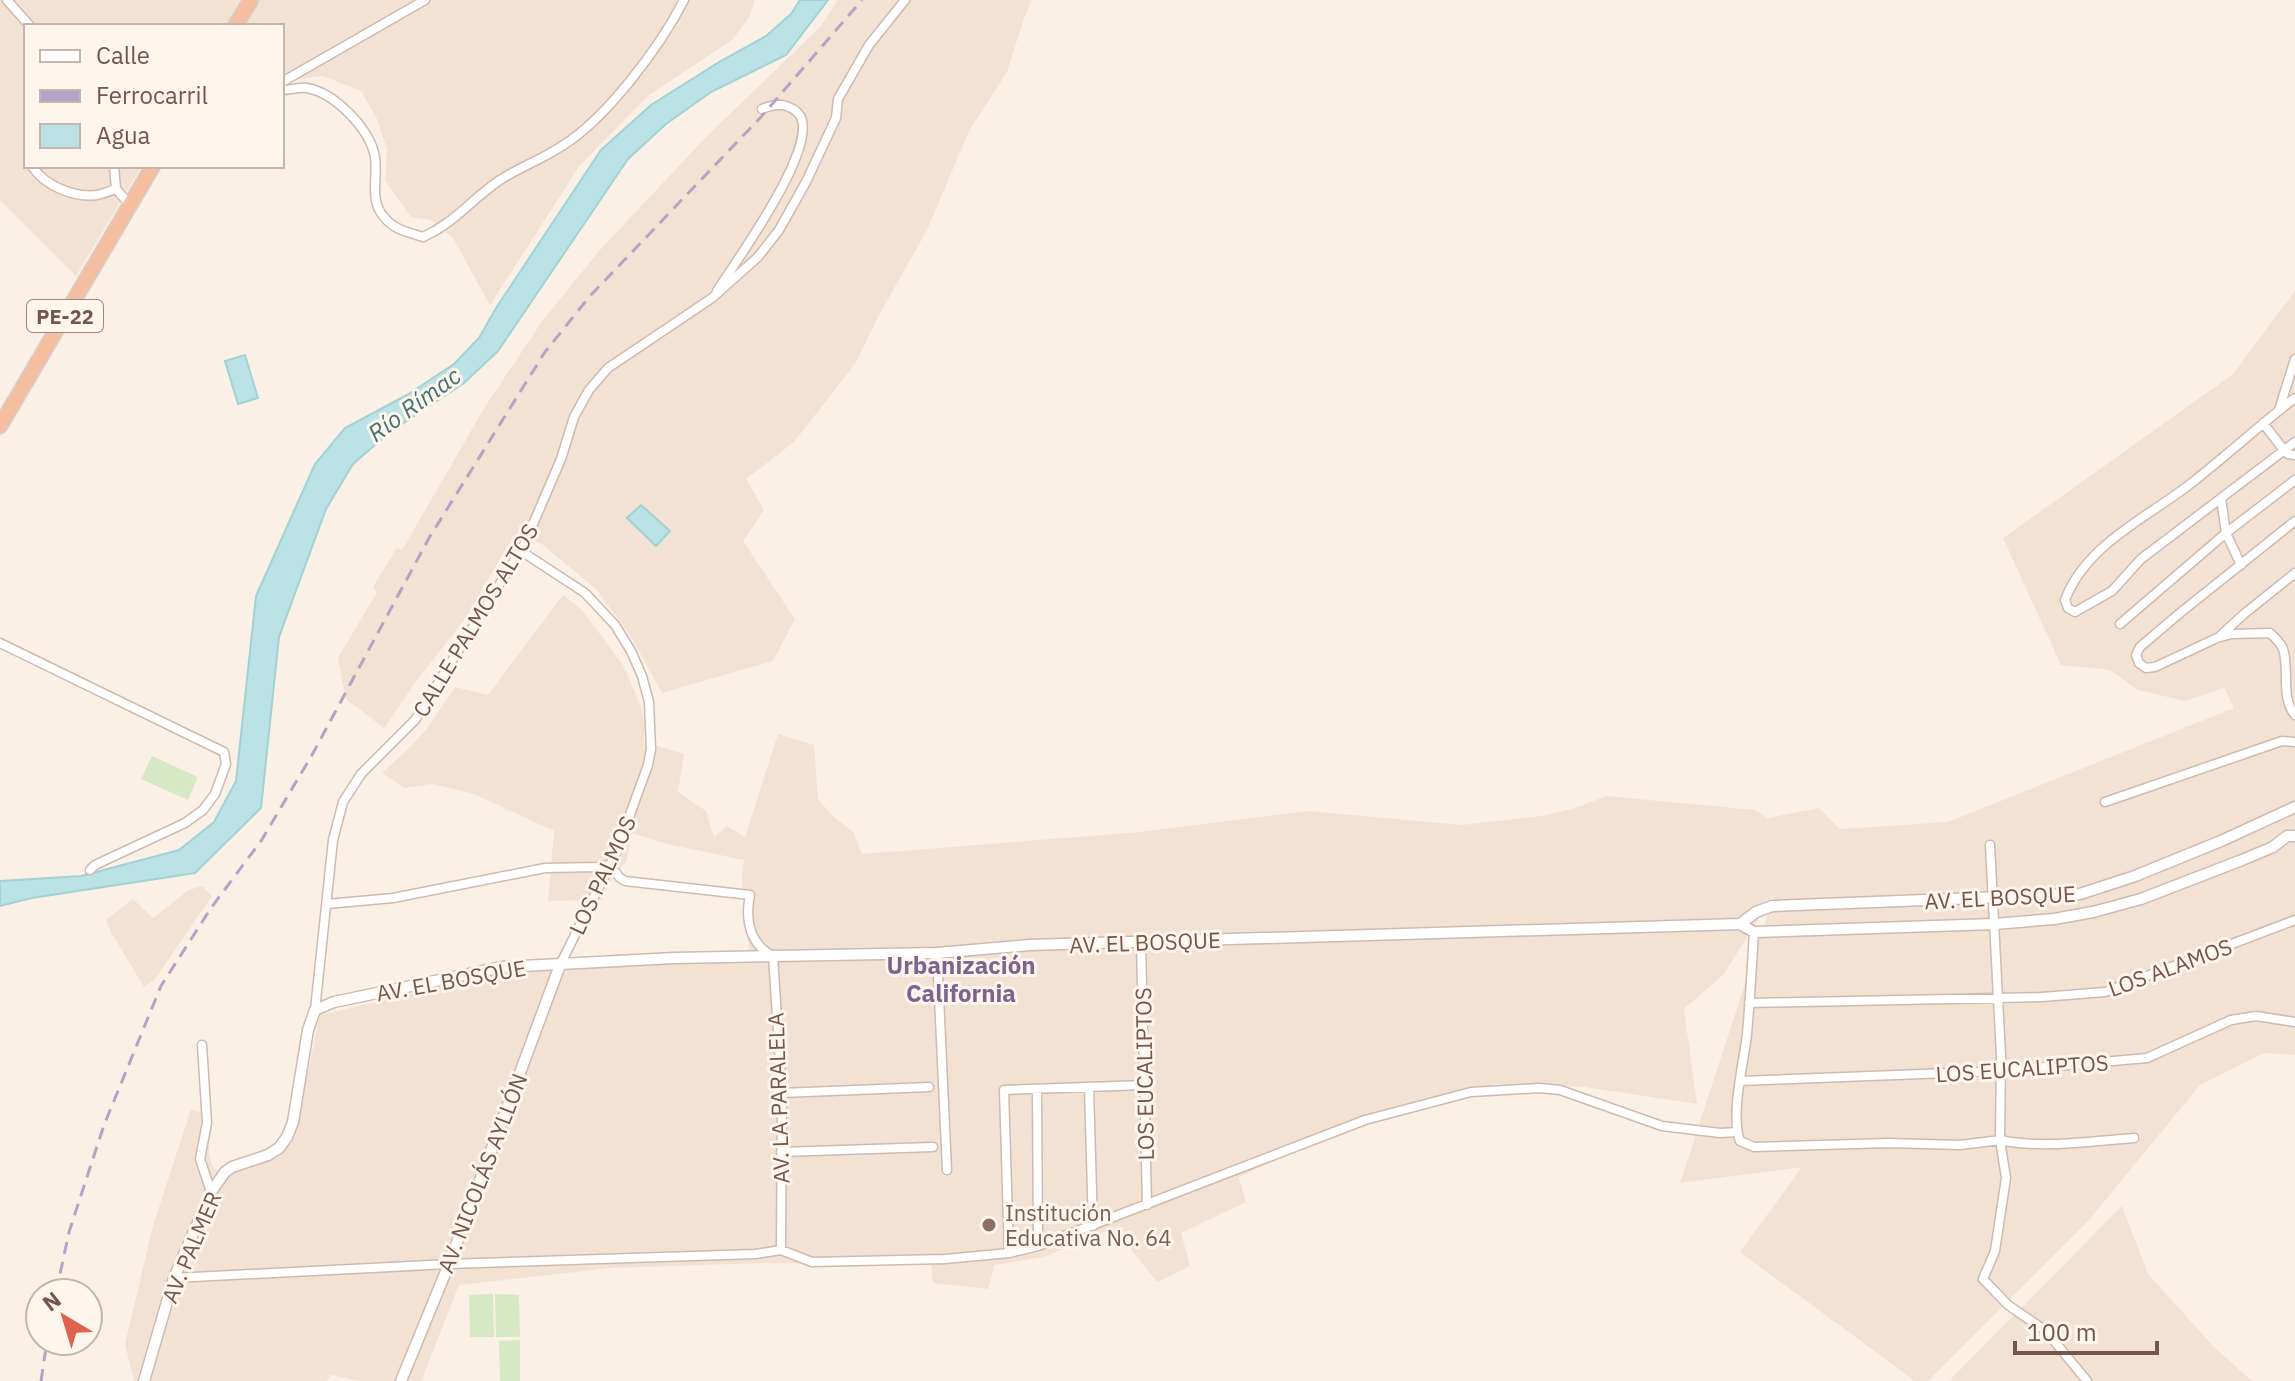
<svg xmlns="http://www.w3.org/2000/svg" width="2295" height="1381" font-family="'IBM Plex Sans',sans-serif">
<rect width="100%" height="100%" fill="#fbf0e5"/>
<path fill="#f2e2d4" d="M0 0H755L749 17 732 40 649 95 580 165 490 305 453 238 431 220 411 217 385 180 387 149 377 119 361 91 323 76 282 81V26H26V166H142L76 276 0 200Z
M838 0H1032L1024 18 1007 72 969 131 927 230 879 315 855 364 794 442 746 479 764 510 743 541 795 619 773 661 662 693 631 637 596 589 543 545 520 533 506 549 465 619 418 679 384 728 346 699 338 658 377 592 373 587 397 548 402 550 486 405 543 320 600 250 705 138 820 27Z
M2295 291V1055L2264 1053 2200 1085 2089 1220 1928 1381H1915L1740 1252 1802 1167 1680 1183 1775 892 1724 974 1684 1009 1697 1104 1585 1087 1497 1084 1358 1121 1239 1177 1246 1202 1181 1233 1190 1266 1157 1282 1114 1228 1044 1257 995 1265 988 1289 933 1283 931 1265 763 1263 611 1268 459 1285 421 1381H360L331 1375 327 1381H134L125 1344 153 1226 191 1109 209 1115V1156L214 1169 220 1171 252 1166 269 1159 281 1150 290 1142 295 1133 320 1015 528 966 750 963 742 877 744 860 667 844 632 833 627 860 616 873 601 900 548 901 554 831 474 794 432 784 404 788 382 773 407 750 426 730 455 687 488 695 563 595 582 610 623 665 640 704 645 725 644 742 684 754 678 792 706 811 714 837 727 826 745 837 778 734 814 745 818 799 833 816 853 832 862 854 1140 832 1309 811 1462 825 1542 816 1576 808 1606 796 1755 810 1768 818 1819 808 1840 829 1948 822 2234 708 2224 688 2185 701 2138 690 2110 670 2061 665 2003 538 2233 374Z
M202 886 212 896 155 979 144 987 111 932 106 920 133 899 153 918 189 890Z
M2122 1206 2148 1274 2214 1347 2252 1381H1949Z"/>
<path fill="#d7e8c5" d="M152 756 198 777 188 800 141 779Z
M493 1294 494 1337H470L469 1295Z
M495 1294 519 1295 520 1337H496Z
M520 1340V1381H500L499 1341Z"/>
<path fill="#bbe2e4" stroke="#a2d2d5" stroke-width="2" d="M800 0H828L786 55 711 92 666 124 628 159 498 351 464 383 390 432 353 464 326 509 279 637 261 808 195 873 32 898 0 906V881L81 876 179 850 214 822 236 781 256 596 315 464 345 428 407 395 454 364 479 338 496 308 601 150 651 105 719 62 766 36 791 14Z
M245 355 258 398 238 404 225 361Z
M641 505 670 531 656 546 627 518Z"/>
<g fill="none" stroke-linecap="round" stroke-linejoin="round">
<defs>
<path id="minor" d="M7 0 30 26
M282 82 425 0
M282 90C290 90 300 87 307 88 335 93 370 129 375 157 378 177 369 201 384 217 394 230 408 232 423 237 454 223 469 202 497 182 517 168 541 160 562 146 606 119 660 47 684 0
M32 166C44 185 73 198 97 195 103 194 110 191 116 189
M114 166 116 189 130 205
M717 291C734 264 827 137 797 112 785 102 775 104 762 109
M2295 398C2257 427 2223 459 2185 488 2142 520 2085 547 2065 600L2068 608 2075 612 2112 591 2141 559 2295 442
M2279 410 2295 359
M2263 423 2284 450 2288 454 2295 455
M2221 498 2226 533 2241 565
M2295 521 2180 613 2140 647 2136 655 2139 663 2146 668 2155 667 2217 638 2231 634 2270 633C2275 638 2280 642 2283 649 2290 669 2280 698 2295 715
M521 551 585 593 615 625 631 651 642 676 649 702 651 749 648 765 616 853 560 965
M2120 624 2226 533 2295 480
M2221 635 2244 614 2295 573
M0 643 224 752 226 764 215 794 203 810 185 823 95 865 90 870
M2105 802 2282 741 2295 742
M1990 845 2001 1056 2000 1140C2043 1149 2090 1141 2134 1138
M327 904 393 898 545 868 598 867 610 865 620 878 625 881 750 895C745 919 749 944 773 956L782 1093 781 1250
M1754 932C1752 966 1750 1000 1747 1034 1744 1062 1730 1114 1740 1141L1754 1147 1889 1143 1960 1145 2000 1140 2006 1178 1995 1251 1983 1279 2008 1305 2046 1331 2087 1381
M1141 942 1147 1205
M937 953 947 1170
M1749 1003 2042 997 2105 992 2295 920
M315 1010 333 840 343 802 361 774 415 720 524 545 561 459 574 417 589 390 608 368 712 298 758 257 779 230 806 182 836 118 838 99 869 45 905 0
M202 1045 207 1123 200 1159 211 1192
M1740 1081 2001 1071 2147 1058 2231 1020 2256 1016 2295 1022
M1089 1088 1093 1226
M1037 1089 1038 1246
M782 1093 929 1087
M781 1152 933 1147
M1009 1253 1004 1090 1144 1085
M174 1278 449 1264 755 1254 781 1250 812 1262 945 1259 1009 1253 1038 1246 1365 1120 1471 1092 1539 1088 1560 1090 1662 1126 1720 1133 1737 1132"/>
<path id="tertiary" d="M1740 924 1756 912 1772 906 2080 894 2135 876 2221 841 2295 807
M144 1381 174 1278 211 1192 225 1172 232 1167 268 1155 279 1148 287 1137 293 1122 308 1030 315 1010 334 1002 502 967 674 958 937 953 1030 945 1740 924 1754 932 1994 924 2054 919 2093 912 2141 899 2242 860 2273 847 2287 836H2295
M401 1381 449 1264 560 965"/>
<path id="trunk" d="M235 26 251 0
M0 426 153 166"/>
</defs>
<use href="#minor" stroke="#cebaaf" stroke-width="11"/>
<use href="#tertiary" stroke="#cebaaf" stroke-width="13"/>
<use href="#trunk" stroke="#d8d0cd" stroke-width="17"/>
<use href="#minor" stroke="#fff" stroke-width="8"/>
<use href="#tertiary" stroke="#fff" stroke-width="10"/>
<use href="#trunk" stroke="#f4bea0" stroke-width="14"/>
<path stroke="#b2a4c4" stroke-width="3" stroke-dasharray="12 8" stroke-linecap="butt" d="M56 1293 69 1232 104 1125 161 986 211 908 261 841 312 755 429 538 545 352 590 296 761 117 862 0
M41 1381 47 1341"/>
</g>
<circle fill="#8d6e63" stroke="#fef5ec" stroke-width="3" cx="989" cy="1225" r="8"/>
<g text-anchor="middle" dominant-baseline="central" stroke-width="6" stroke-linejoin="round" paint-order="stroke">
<rect fill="#fef5ec" stroke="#9d867c" stroke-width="2" x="27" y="300" width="76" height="32" rx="6"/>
<g font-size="20" font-weight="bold" fill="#73564c">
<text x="65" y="316">PE-22</text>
</g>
<g font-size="22" fill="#73564c" stroke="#fef5ec">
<text transform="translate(475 620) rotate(-59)">CALLE PALMOS ALTOS</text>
<text transform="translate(602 875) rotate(-65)">LOS PALMOS</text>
<text transform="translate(2000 897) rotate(-3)">AV. EL BOSQUE</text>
<text transform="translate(1145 942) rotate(-2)">AV. EL BOSQUE</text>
<text transform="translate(2170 967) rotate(-20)">LOS ALAMOS</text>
<text transform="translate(451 980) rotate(-10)">AV. EL BOSQUE</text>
<text transform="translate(2022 1068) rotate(-4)">LOS EUCALIPTOS</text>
<text transform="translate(1144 1074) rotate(-91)">LOS EUCALIPTOS</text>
<text transform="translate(778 1098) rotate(-92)">AV. LA PARALELA</text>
<text transform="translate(482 1173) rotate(-69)">AV. NICOLÁS AYLLÓN</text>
<text transform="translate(191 1247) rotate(-67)">AV. PALMER</text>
</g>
<g font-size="22" fill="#785e54" stroke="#fef5ec" text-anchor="start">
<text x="1005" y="1212">Institución<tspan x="1005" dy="25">Educativa No. 64</tspan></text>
</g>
<g font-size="24" font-style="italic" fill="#407477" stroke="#fef5ec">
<text transform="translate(414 404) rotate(-36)">Río Rímac</text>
</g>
<g font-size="24" font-weight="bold" fill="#7c648f" stroke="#fef5ec">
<text x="961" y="965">Urbanización<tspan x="961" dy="28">California</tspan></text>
</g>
</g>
<rect x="24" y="24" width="260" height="144" fill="#fef5ec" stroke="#c6b5ac" stroke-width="2"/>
<rect x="40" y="50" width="40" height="12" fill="#ffffff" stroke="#c6b5ac" stroke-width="2"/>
<text x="96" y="64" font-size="24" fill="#73564c">Calle</text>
<rect x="40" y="90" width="40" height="12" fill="#b2a4c4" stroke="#c6b5ac" stroke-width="2"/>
<text x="96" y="104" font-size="24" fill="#73564c">Ferrocarril</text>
<rect x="40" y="124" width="40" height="24" fill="#bbe2e4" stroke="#c6b5ac" stroke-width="2"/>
<text x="96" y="144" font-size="24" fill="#73564c">Agua</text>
<g transform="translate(64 1317) rotate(322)"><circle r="38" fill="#fef5ec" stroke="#c6b5ac" stroke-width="2"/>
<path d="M0-6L14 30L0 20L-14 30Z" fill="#df6251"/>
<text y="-12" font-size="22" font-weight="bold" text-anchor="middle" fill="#73564c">N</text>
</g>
<path d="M2015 1341v12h142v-12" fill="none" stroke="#73564c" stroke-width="4"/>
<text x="2027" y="1341" font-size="24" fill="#73564c" stroke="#fef5ec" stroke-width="6" paint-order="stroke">100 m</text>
</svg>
